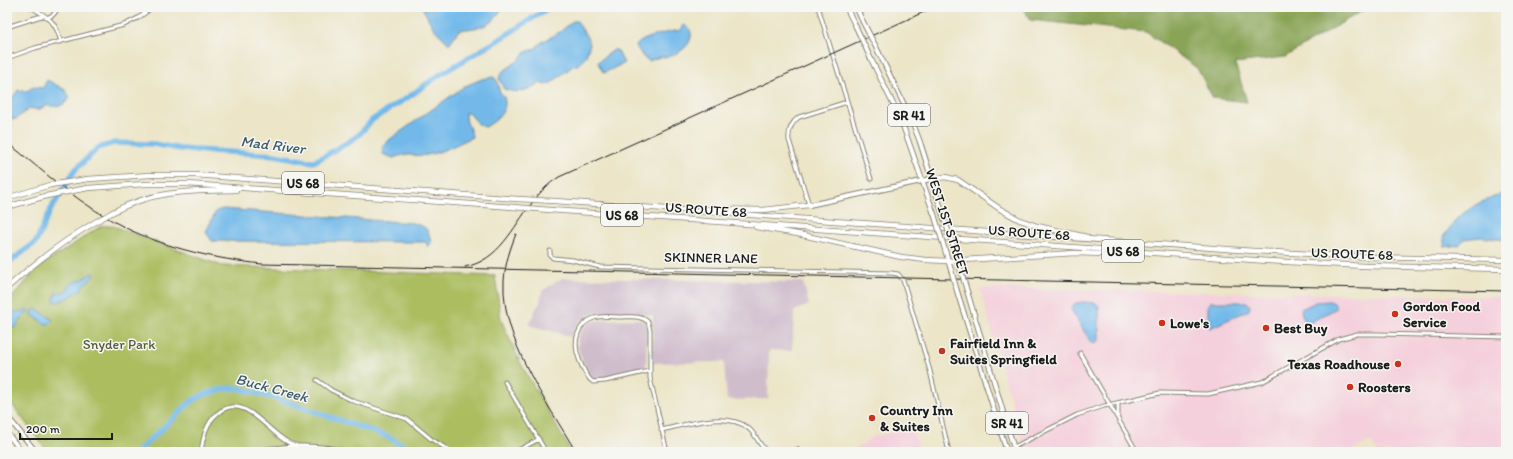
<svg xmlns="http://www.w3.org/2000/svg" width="1513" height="459" font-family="Itim,sans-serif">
<rect width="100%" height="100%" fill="#f6f6f2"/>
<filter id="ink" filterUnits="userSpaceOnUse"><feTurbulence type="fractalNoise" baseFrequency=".025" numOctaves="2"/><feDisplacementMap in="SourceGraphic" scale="8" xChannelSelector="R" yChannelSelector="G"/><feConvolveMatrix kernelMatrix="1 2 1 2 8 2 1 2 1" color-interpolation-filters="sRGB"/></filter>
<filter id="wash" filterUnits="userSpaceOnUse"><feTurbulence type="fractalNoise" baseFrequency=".012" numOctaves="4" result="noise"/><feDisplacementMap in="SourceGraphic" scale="16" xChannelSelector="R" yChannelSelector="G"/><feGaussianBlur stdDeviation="0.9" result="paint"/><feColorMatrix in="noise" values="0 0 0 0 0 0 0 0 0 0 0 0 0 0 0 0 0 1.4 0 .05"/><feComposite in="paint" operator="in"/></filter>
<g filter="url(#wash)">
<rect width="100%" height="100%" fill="#ece5c8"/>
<path fill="#f4cfdc" d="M980 288 1506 297V452H1378L1370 441 1350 452H1025Z
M911 428 921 452H851L873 437Z"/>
<path fill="#d0bdcc" d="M562 278 803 282 809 305 794 311 792 351 769 350 768 399 727 400 724 362 652 363 653 315 609 313H594L581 320 576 326 571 337 529 325 534 313 540 302 542 291Z
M636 319 642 320 645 322 647 326 646 365 644 369 598 380H594L584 365 578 348V337L583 328 591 322 598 320Z"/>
<path fill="#acbd60" stroke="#646c3e" d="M101 226H113L222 266 495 276 501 320 521 364 571 452H48L7 398V303L39 267Z"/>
<path fill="#89a456" stroke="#526039" d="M1023 7H1397L1365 9 1285 57 1235 63 1247 102 1213 98 1197 68 1146 32 1030 20Z"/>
<path fill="#72b9ea" stroke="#476a83" d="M422 7H503C491 28 481 27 459 30L449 44 434 29Z
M573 21H577L588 39 590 44 586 56 580 64 573 66 551 83 544 85 541 83C526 90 520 95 504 89L499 79 501 73 519 60 524 53 534 49 542 42 560 32Z
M684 25C688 27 691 30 691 34 692 46 677 55 667 57 665 58 663 56 661 57 658 57 653 60 649 61L643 57 636 46C643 36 669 32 681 30Z
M614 50H617L624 63 606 72H603L598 63 599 61Z
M493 77 496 79C498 83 498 88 500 92 501 94 503 95 504 97 509 111 495 122 485 127L478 124 470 113H465C465 122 471 128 472 137 458 144 443 152 427 155 414 157 408 152 393 158L383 154 382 148 389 140 465 86 482 79Z
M47 80 64 89 70 97C64 107 58 108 47 105L38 110 30 108 16 119H7V97L11 100 18 90 27 91 33 87 43 88Z
M1506 192V240L1481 237 1465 239 1459 245 1445 247 1443 237 1458 217 1477 204Z
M223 209 413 223C427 227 428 228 431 243L428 247 426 242 212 241 206 232 216 211Z
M92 273 95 274C91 280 88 281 83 285L81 290C76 293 61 303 55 302L54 298 56 293 66 291 72 283 83 279Z
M1330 301 1334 303 1337 308 1309 323H1306L1302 315 1301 309 1316 302Z
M1084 302 1096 303 1099 307V341L1093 343 1090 341 1072 311 1071 307 1076 303Z
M1210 302H1247L1250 306 1249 310 1210 328 1208 326V305Z
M27 309 29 312 24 316 16 327 12 328 7 324V314L19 311 23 312Z
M36 309C39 310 51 318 53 320L49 324H45L32 315 33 310Z"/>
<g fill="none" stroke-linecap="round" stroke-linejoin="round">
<path stroke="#72b9ea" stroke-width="5.5" d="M7 264 36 242 51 209 75 170 98 148 114 143 154 144 180 149 274 155 313 162 321 158 347 143 360 134 372 120 410 96 436 77 500 39 550 7
M137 452 193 400 206 394 223 389 238 388 275 398 386 436 415 452"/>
</g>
</g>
<g filter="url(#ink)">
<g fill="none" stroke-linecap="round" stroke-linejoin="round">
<defs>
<path id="minor" d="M31 7C48 17 56 21 61 42
M818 7 871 179
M49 17 54 14 59 7
M7 27 38 17 44 16
M7 58 35 48 124 25 138 18 153 7
M809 205 789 140C788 130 791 123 799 117L847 102
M550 251V255L553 258 573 260 600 267 891 273 898 274 903 280 930 371 949 452
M1080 353 1137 452
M649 371 605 381 593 382C586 377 582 367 579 359 573 343 576 324 594 318 603 315 613 317 622 317 631 317 641 315 648 322L650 330V378L667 452
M317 380 331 390 353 401 407 419 431 439 452 452
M505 382 546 452
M1118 416V403
M661 430C685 425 727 411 748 428 756 434 759 445 767 452
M296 445 297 452
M1014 447 1077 415 1104 406 1160 393 1208 394 1262 382 1339 339 1357 334H1378L1506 337
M201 452C203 437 206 423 218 413 246 390 269 437 294 445
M248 452C282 446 314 442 348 452
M515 452 539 439
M793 452 798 449"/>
<path id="major" d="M846 7 856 27
M856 7 863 22
M879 53 912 121 920 142 944 218
M870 57 901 120 935 217
M809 205 931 179
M945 250 951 270
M955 251 961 271
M957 291 1007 452
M967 291 1015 452
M7 416 36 452
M7 433 22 452"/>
<path id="highway" d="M88 179 150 175H195L518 199
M931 179 945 177 958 180 1000 209 1020 220 1037 226 1087 237
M88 188 145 184H187L513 207
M7 198 50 185
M555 201 1254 251 1367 257 1506 260
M7 207 46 196
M699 209 763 210 809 205
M550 210 1268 261 1365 266 1506 269
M113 212C154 190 191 191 236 190
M756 227 798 234 901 257 926 260 948 261 1075 253 1133 255
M7 288C35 262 65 240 97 221"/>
</defs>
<use href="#minor" stroke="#848072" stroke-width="5"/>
<use href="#major" stroke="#848072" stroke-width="6"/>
<use href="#highway" stroke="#848072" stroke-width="6"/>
<use href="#minor" stroke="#fff" stroke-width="3"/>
<use href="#major" stroke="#fff" stroke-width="4"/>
<use href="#highway" stroke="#fff" stroke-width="4.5"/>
<path stroke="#1c1c1c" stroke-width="1" d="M7 142C45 173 83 207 128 229 170 249 216 259 262 264L1506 291
M516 234C510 249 505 264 504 281 501 340 547 402 576 452
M465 267C500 260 512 228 532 203 540 192 548 184 559 177L935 7"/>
<defs>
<path id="major-bridge" d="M863 22 879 53
M856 27 870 57
M935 217 945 250
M944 218 955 251
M951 270 957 291
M961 271 967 291"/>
<path id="highway-bridge" d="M50 185 88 179
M46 196 88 188
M518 199 555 201
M513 207 550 210
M97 221 113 212"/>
</defs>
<use href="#major-bridge" stroke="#848072" stroke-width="6" stroke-linecap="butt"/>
<use href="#highway-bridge" stroke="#848072" stroke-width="6" stroke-linecap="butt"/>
<use href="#major-bridge" stroke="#fff" stroke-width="4"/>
<use href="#highway-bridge" stroke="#fff" stroke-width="4.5"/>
</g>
</g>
<g fill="#c8321e" stroke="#f6f6f2" stroke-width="1.5">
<circle cx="1395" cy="314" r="4"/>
<circle cx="1162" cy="323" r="4"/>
<circle cx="1266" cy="328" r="4"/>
<circle cx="942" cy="351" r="4"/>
<circle cx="1398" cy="364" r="4"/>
<circle cx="1350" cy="387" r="4"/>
<circle cx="872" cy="418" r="4"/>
</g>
<g text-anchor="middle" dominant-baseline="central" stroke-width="3" stroke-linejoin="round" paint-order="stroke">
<g fill="#f6f6f2" stroke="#5d5d5c" stroke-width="1">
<rect x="888" y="104" width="42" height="22" rx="3"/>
<rect x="282" y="172" width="42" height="22" rx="3"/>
<rect x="601" y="204" width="42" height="22" rx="3"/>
<rect x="1102" y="240" width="42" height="22" rx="3"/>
<rect x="986" y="412" width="42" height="22" rx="3"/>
</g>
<g font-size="13" font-weight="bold" fill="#1c1c1c">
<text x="909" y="115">SR 41</text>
<text x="303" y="183">US 68</text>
<text x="622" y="215">US 68</text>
<text x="1123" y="251">US 68</text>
<text x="1007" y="423">SR 41</text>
</g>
<g font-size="14" fill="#1c1c1c" stroke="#f6f6f2">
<text transform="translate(706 210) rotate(4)">US ROUTE 68</text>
<text transform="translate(947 222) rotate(72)">WEST 1ST STREET</text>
<text transform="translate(1029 233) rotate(4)">US ROUTE 68</text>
<text transform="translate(1352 254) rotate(2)">US ROUTE 68</text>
<text transform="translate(711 258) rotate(1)">SKINNER LANE</text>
</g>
<g font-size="14" font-weight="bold" fill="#1c1c1c" stroke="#f6f6f2" text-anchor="start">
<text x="1403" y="306">Gordon Food<tspan x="1403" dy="16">Service</tspan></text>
<text x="1170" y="323">Lowe's</text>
<text x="1274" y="328">Best Buy</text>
<text x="950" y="343">Fairfield Inn &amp;<tspan x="950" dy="16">Suites Springfield</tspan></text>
<text x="1390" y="364" text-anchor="end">Texas Roadhouse</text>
<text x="1358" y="387">Roosters</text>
<text x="880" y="410">Country Inn<tspan x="880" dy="16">&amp; Suites</tspan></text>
</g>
<g font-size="14" fill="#565c37" stroke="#f6f6f2">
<text x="119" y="344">Snyder Park</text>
</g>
<g font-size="15" font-style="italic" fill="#3e5b6e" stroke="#f6f6f2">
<text transform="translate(273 145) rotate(7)">Mad River</text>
<text transform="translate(272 388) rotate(15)">Buck Creek</text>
</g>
</g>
<rect width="1513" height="459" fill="none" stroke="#f6f6f2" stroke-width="24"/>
<path d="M20 433v6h92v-6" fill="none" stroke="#1c1c1c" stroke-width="2"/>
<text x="26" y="433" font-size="12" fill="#1c1c1c" stroke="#f6f6f2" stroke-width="3" paint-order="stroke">200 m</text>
</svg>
